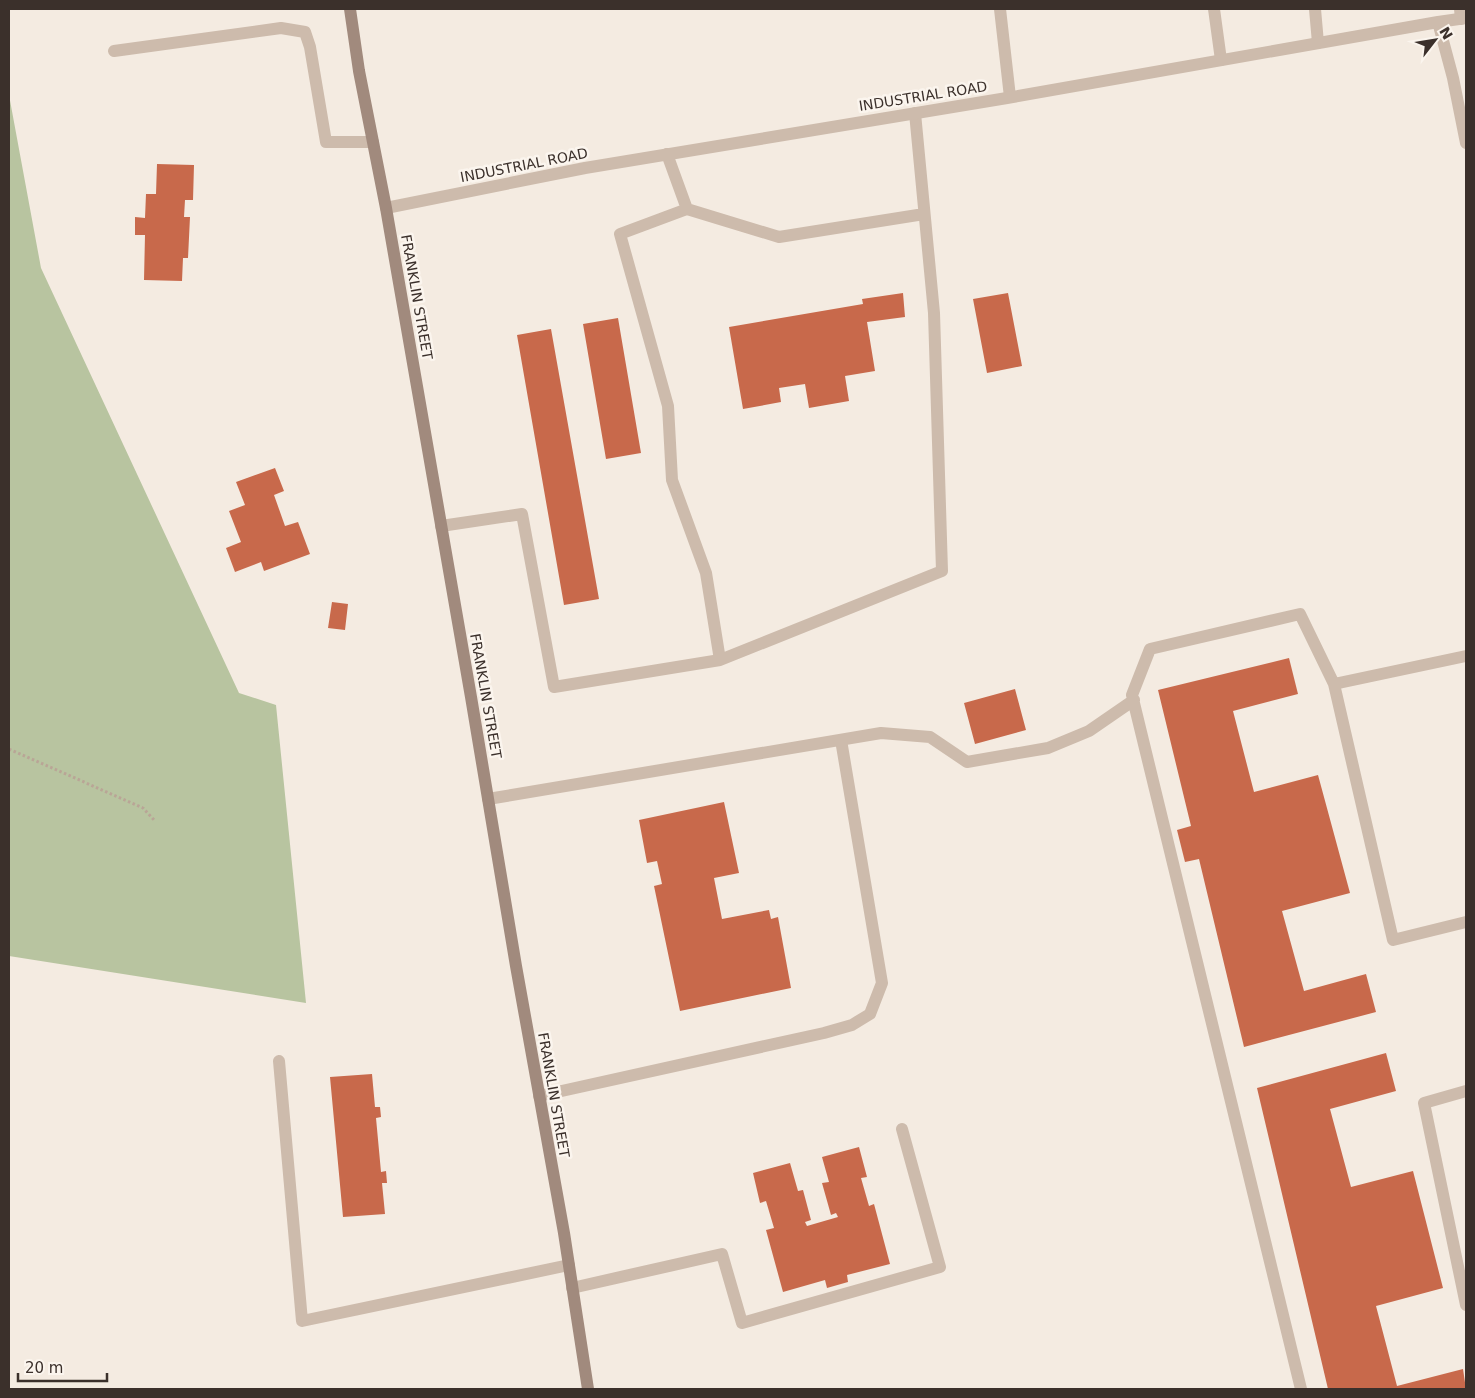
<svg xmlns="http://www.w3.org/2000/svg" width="1475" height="1398" font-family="'DejaVu Sans',sans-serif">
<rect width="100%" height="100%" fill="#f4ebe1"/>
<path fill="#b8c4a0" d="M9 95 41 268 239 693 276 705 306 1003 9 956Z"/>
<path fill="#c8694b" d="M157 164 194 165 193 200H185L184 217H190L188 258H183L182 281 144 280 145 235H135V217L145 218 146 194H156Z
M903 293 905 317 867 322 875 371 845 376 849 401 809 408 805 384 779 388 781 402 743 409 729 327 863 304 862 299Z
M1008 293 1022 366 987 373 973 299Z
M618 318 641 453 606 459 583 324Z
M551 329 599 599 564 605 517 335Z
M275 468 284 491 274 495 285 526 298 522 310 554 264 571 261 562 235 572 226 548 241 542 229 511 245 505 236 482Z
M332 602 348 604 345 630 328 628Z
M1289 658 1298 694 1233 711 1254 792 1318 775 1350 893 1282 911 1304 991 1366 974 1376 1012 1244 1047 1199 859 1185 862 1177 830 1191 826 1158 690Z
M1015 689 1026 730 975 744 964 703Z
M724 802 739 873 714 878 722 919 769 910 771 919 778 917 791 988 680 1011 654 886 662 884 657 861 647 863 639 820Z
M1386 1053 1396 1091 1330 1109 1351 1187 1413 1171 1443 1288 1376 1306 1397 1386 1463 1369 1466 1389H1328L1257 1088Z
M372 1074 375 1107H380L381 1117 376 1118 381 1172 386 1171 387 1183H382L385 1214 343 1217 330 1077Z
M859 1147 867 1177 861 1178 869 1206 874 1204 890 1264 847 1275 848 1282 827 1288 825 1280 783 1292 766 1230 774 1228 766 1201 760 1203 753 1173 790 1163 798 1191 803 1190 811 1220 805 1222 807 1226 838 1217 836 1213 831 1215 822 1183 829 1182 822 1157Z"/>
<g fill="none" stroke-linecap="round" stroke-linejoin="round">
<path stroke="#b9a596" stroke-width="3" stroke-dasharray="2.5 2.5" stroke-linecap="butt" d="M9 749 143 808 155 821"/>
<path stroke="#cdbbac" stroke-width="12" d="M1000 9 1010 97
M1214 9 1221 60
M1315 9 1318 43
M1460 9 1461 19
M114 51 281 28 305 32 310 47 326 142H373
M667 154 687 209 779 237 924 214
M687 209 620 234 668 406 672 480 706 573 720 660
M441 526 522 514 554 687 720 660 942 571 934 313 915 113
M1466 656 1334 684 1393 940 1466 922
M488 799 881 733 930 737 967 762 1048 748 1089 731 1134 700
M279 1061 302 1321 569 1265
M1466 1091 1424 1103 1466 1305
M539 1096 824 1033 852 1025 870 1014 882 983 841 740
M572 1288 722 1254 742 1323 940 1267 902 1129
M1301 1389 1132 695 1150 649 1300 614 1334 684"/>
<path stroke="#cdbbac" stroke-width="12" d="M1438 22 1453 78 1466 143
M386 208 585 168 1007 98 1438 22 1466 18"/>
<path stroke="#a18a7d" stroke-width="12" d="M350 9 359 71 386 208 471 697 516 966 564 1233 588 1389"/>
</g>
<g text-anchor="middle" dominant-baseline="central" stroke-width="5" stroke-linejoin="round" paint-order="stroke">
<g font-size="14" fill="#3b302b" stroke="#fbf5ee">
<text transform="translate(923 96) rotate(-9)">INDUSTRIAL ROAD</text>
<text transform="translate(524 165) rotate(-11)">INDUSTRIAL ROAD</text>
<text transform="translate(417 297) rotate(80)">FRANKLIN STREET</text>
<text transform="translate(486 696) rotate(80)">FRANKLIN STREET</text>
<text transform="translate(554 1095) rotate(80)">FRANKLIN STREET</text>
</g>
</g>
<rect width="1475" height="1398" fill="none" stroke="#3b302b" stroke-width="20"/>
<g transform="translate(1435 40) rotate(59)" stroke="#fbf5ee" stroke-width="4" paint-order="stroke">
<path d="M0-4L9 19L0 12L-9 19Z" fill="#3b302b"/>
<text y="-8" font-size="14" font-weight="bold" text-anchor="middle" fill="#3b302b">N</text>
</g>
<path d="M18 1373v8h89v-8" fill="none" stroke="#3b302b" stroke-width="2.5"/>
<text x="25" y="1373" font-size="15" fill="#3b302b" stroke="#fbf5ee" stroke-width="4" paint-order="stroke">20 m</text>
</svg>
